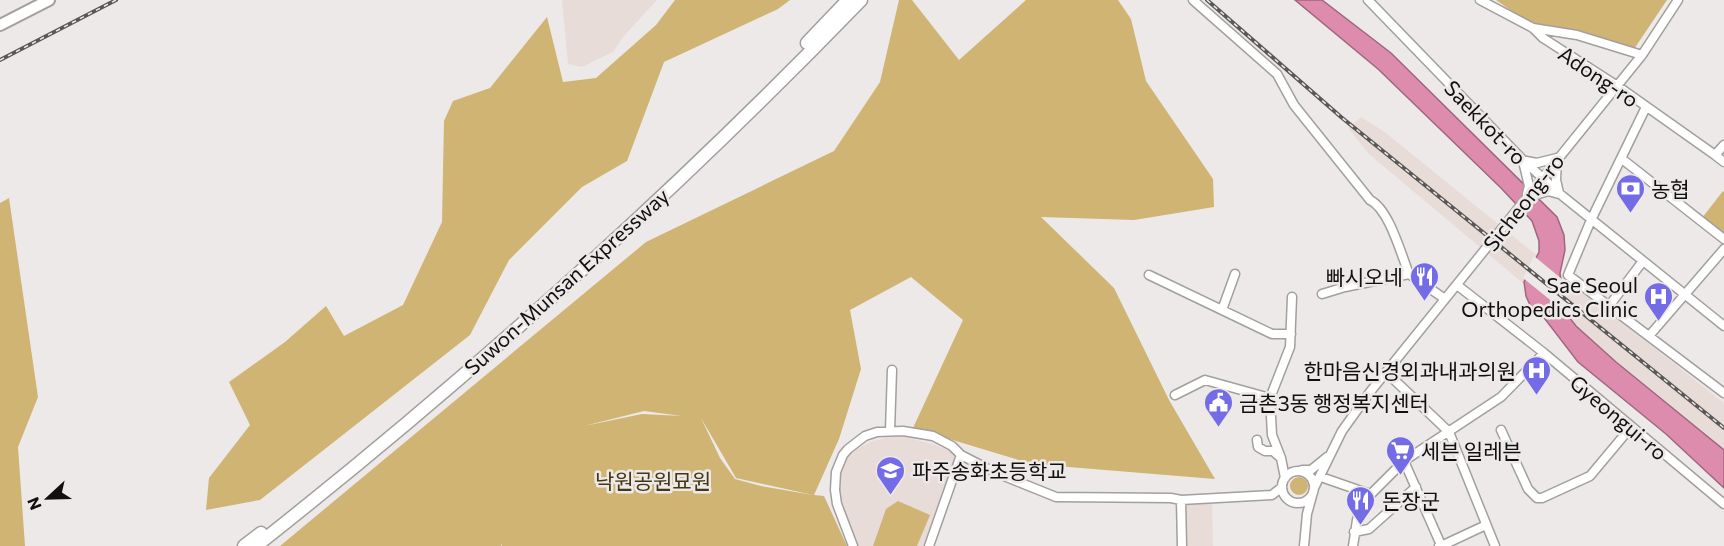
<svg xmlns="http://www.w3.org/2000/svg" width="1724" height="546" font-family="Commissioner,'Noto Sans KR',sans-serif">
<rect width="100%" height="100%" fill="#ece9e8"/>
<path fill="#e8dcd8" d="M562 0H657L623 37 613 52 582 67 568 64Z
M1361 117 1386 133 1514 237 1724 403V452L1369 154 1348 128Z
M892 437H905L933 444 953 452 956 462 923 546H856L840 504 837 489 839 475 846 458 855 450 872 441Z
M1212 503 1213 546H1187L1186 504Z"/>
<path fill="#cfb473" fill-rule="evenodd" d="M675 0H790L778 9 664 62 627 161 582 187 509 260 470 335 260 500 206 510 209 478 250 425 229 382 285 342 326 306 344 336 403 305 442 222 444 121 453 101 490 88 547 17 563 82 596 78 656 25Z
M899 0H912L959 60 1026 0H1118L1131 19 1146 81 1213 179 1214 207 1134 220 1041 217 1114 288 1169 400 1215 479 1032 464 913 428 963 320 911 277 850 310 861 369 839 439 814 495 824 496 847 546H502V544L501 546H280L646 242 834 151 880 82ZM644 411 682 416 642 414 584 426ZM701 418 736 478 813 495 761 486 735 479 720 458Z
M1496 0H1667L1630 55 1589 37 1529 23Z
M1723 191 1724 192V235L1702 218Z
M9 198 38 397 18 447 25 546H0V203Z
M1290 486a9 9 0 1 1 18 0a9 9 0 1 1-18 0Z
M898 501 930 515 917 546H873L886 509Z"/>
<path fill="#dd8cae" stroke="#a0667e" stroke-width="1.5" d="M1295 0H1322L1391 53 1557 217 1564 235 1565 250 1560 273 1563 299 1569 317 1576 326 1616 362 1724 450V488L1666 434 1578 362 1545 319 1530 305 1526 296 1524 282 1539 252V241L1532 221 1501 188 1378 69Z"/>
<path fill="#ece9e8" d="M1534 256 1563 280 1566 298 1575 320 1523 278Z"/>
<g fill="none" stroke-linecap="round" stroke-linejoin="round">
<defs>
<path id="minor" d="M1193 0 1277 74 1294 105 1370 200C1389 209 1401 254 1409 274
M1368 0 1523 160 1560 194 1724 326
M1480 0 1533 28 1543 38 1616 85 1715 155 1724 145
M1533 28 1577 35 1642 55
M1646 107 1591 220 1568 275 1724 393
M1715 155 1724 162
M1557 158 1556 180 1559 193
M1622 159 1724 239
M1523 161 1529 186 1527 194
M1526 161 1537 163 1557 158
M1529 197 1548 191 1559 194
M1149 275 1272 334H1291
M1457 285 1544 353 1724 504
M1322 294 1345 287 1409 274 1445 299
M1609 306 1643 261
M1222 310 1235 274
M1649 336 1724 249
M1386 372 1449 432 1495 546
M1175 395 1205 380 1270 398
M1501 430 1528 489 1537 498H1542L1590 476 1631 427
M890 431 892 370
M1257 440 1258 447 1265 451H1273L1281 458 1285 478
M1281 458 1272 435 1270 398 1290 347 1292 297
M1404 461 1441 545 1439 546
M1302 470H1311L1327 457
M1282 487a16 16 0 1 1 32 0a16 16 0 1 1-32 0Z
M1321 477 1367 493 1369 496
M1314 488 1342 431 1370 392 1642 55 1678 0
M1181 500 1272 495 1282 487
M1354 532 1369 529 1416 487
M853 546 837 504 835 490 836 472 843 455 848 449 865 436 877 432 903 431 933 436 952 446 961 455 994 472 1056 497 1171 498 1181 500 1182 546
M929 546 961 455
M1304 546 1307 514 1312 496
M1353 546 1357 520 1362 504 1369 496 1404 461 1501 397 1544 353
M1441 546 1486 525"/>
<path id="major" d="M0 25 49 0"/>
<path id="highway" d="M807 43 848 0
M244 546 261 533
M256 546C469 378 672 195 861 0"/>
</defs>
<use href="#minor" stroke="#a29f9d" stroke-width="11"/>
<use href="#major" stroke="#a29f9d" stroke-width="14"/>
<use href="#highway" stroke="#a29f9d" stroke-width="15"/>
<use href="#minor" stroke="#fff" stroke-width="8"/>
<use href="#major" stroke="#fff" stroke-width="10"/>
<use href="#highway" stroke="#fff" stroke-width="12"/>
<defs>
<path id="rail" d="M1207 0 1341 117 1724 428
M0 60 116 0"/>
</defs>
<use href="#rail" stroke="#5a5757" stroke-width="4"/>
<use href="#rail" stroke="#ece9e8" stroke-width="1.5" stroke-dasharray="4.5" stroke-linecap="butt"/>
</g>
<defs>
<symbol id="bank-pin" viewBox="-11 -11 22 30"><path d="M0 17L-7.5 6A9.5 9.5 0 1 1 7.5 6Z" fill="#746be6" stroke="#ece9e8"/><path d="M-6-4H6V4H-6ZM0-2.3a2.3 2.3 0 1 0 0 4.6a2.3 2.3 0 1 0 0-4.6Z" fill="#fff"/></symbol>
<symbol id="restaurant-pin" viewBox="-11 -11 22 30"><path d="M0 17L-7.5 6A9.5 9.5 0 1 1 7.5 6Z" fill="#746be6" stroke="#ece9e8"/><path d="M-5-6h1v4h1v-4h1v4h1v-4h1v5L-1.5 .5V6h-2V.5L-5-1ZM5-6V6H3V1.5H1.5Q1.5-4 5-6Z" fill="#fff"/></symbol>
<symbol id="hospital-pin" viewBox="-11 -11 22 30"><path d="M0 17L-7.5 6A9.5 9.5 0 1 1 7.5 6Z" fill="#746be6" stroke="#ece9e8"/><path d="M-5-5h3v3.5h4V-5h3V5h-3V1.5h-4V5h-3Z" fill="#fff"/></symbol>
<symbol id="civic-pin" viewBox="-11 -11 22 30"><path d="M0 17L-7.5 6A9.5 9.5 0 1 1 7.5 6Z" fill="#746be6" stroke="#ece9e8"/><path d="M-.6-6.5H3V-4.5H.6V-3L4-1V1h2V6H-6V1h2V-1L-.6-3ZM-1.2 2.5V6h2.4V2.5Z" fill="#fff"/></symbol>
<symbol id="supermarket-pin" viewBox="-11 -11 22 30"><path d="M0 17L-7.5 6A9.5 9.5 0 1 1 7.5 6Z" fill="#746be6" stroke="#ece9e8"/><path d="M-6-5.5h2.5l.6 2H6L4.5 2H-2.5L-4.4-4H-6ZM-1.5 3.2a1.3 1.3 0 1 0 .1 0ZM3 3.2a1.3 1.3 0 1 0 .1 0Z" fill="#fff"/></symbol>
<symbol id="school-pin" viewBox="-11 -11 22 30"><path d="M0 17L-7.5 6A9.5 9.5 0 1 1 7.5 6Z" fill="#746be6" stroke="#ece9e8"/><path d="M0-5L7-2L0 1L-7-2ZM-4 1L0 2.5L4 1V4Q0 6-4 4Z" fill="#fff"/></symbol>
</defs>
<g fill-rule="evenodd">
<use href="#bank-pin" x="1614" y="172" width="33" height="45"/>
<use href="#restaurant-pin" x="1408" y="260" width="33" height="45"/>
<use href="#hospital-pin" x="1642" y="280" width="33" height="45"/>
<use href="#hospital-pin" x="1520" y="354" width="33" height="45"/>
<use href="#civic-pin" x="1202" y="386" width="33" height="45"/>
<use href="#supermarket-pin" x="1384" y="434" width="33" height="45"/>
<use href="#school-pin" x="874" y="454" width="33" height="45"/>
<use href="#restaurant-pin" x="1344" y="484" width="33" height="45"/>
</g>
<g text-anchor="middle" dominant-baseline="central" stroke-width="5" stroke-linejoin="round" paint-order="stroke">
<g font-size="21" fill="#110f0f" stroke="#ece9e8">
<text transform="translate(1599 76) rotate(34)">Adong-ro</text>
<text transform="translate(1486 122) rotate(46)">Saekkot-ro</text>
<text transform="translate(1523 202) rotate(-52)">Sicheong-ro</text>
<text transform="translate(566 281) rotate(-42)">Suwon-Munsan Expressway</text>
<text transform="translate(1619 417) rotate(40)">Gyeongui-ro</text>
</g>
<g font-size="21" fill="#110f0f" stroke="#ece9e8" text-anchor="start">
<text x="1651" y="188">농협</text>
<text x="1403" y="276" text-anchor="end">빠시오네</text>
<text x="1638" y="284" text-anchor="end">Sae Seoul<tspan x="1638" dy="24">Orthopedics Clinic</tspan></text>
<text x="1516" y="370" text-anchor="end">한마음신경외과내과의원</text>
<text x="1239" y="402">금촌3동 행정복지센터</text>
<text x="1421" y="450">세븐 일레븐</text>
<text x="912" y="470">파주송화초등학교</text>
<text x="1382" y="500">돈장군</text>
</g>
<g font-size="21" fill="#453713" stroke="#ece9e8">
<text x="653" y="480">낙원공원묘원</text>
</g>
</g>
<g transform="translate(48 498) rotate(248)" stroke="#ece9e8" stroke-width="4.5" paint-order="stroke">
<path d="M0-4.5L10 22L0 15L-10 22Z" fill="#110f0f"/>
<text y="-9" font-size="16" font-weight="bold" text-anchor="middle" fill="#110f0f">N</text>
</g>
</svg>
